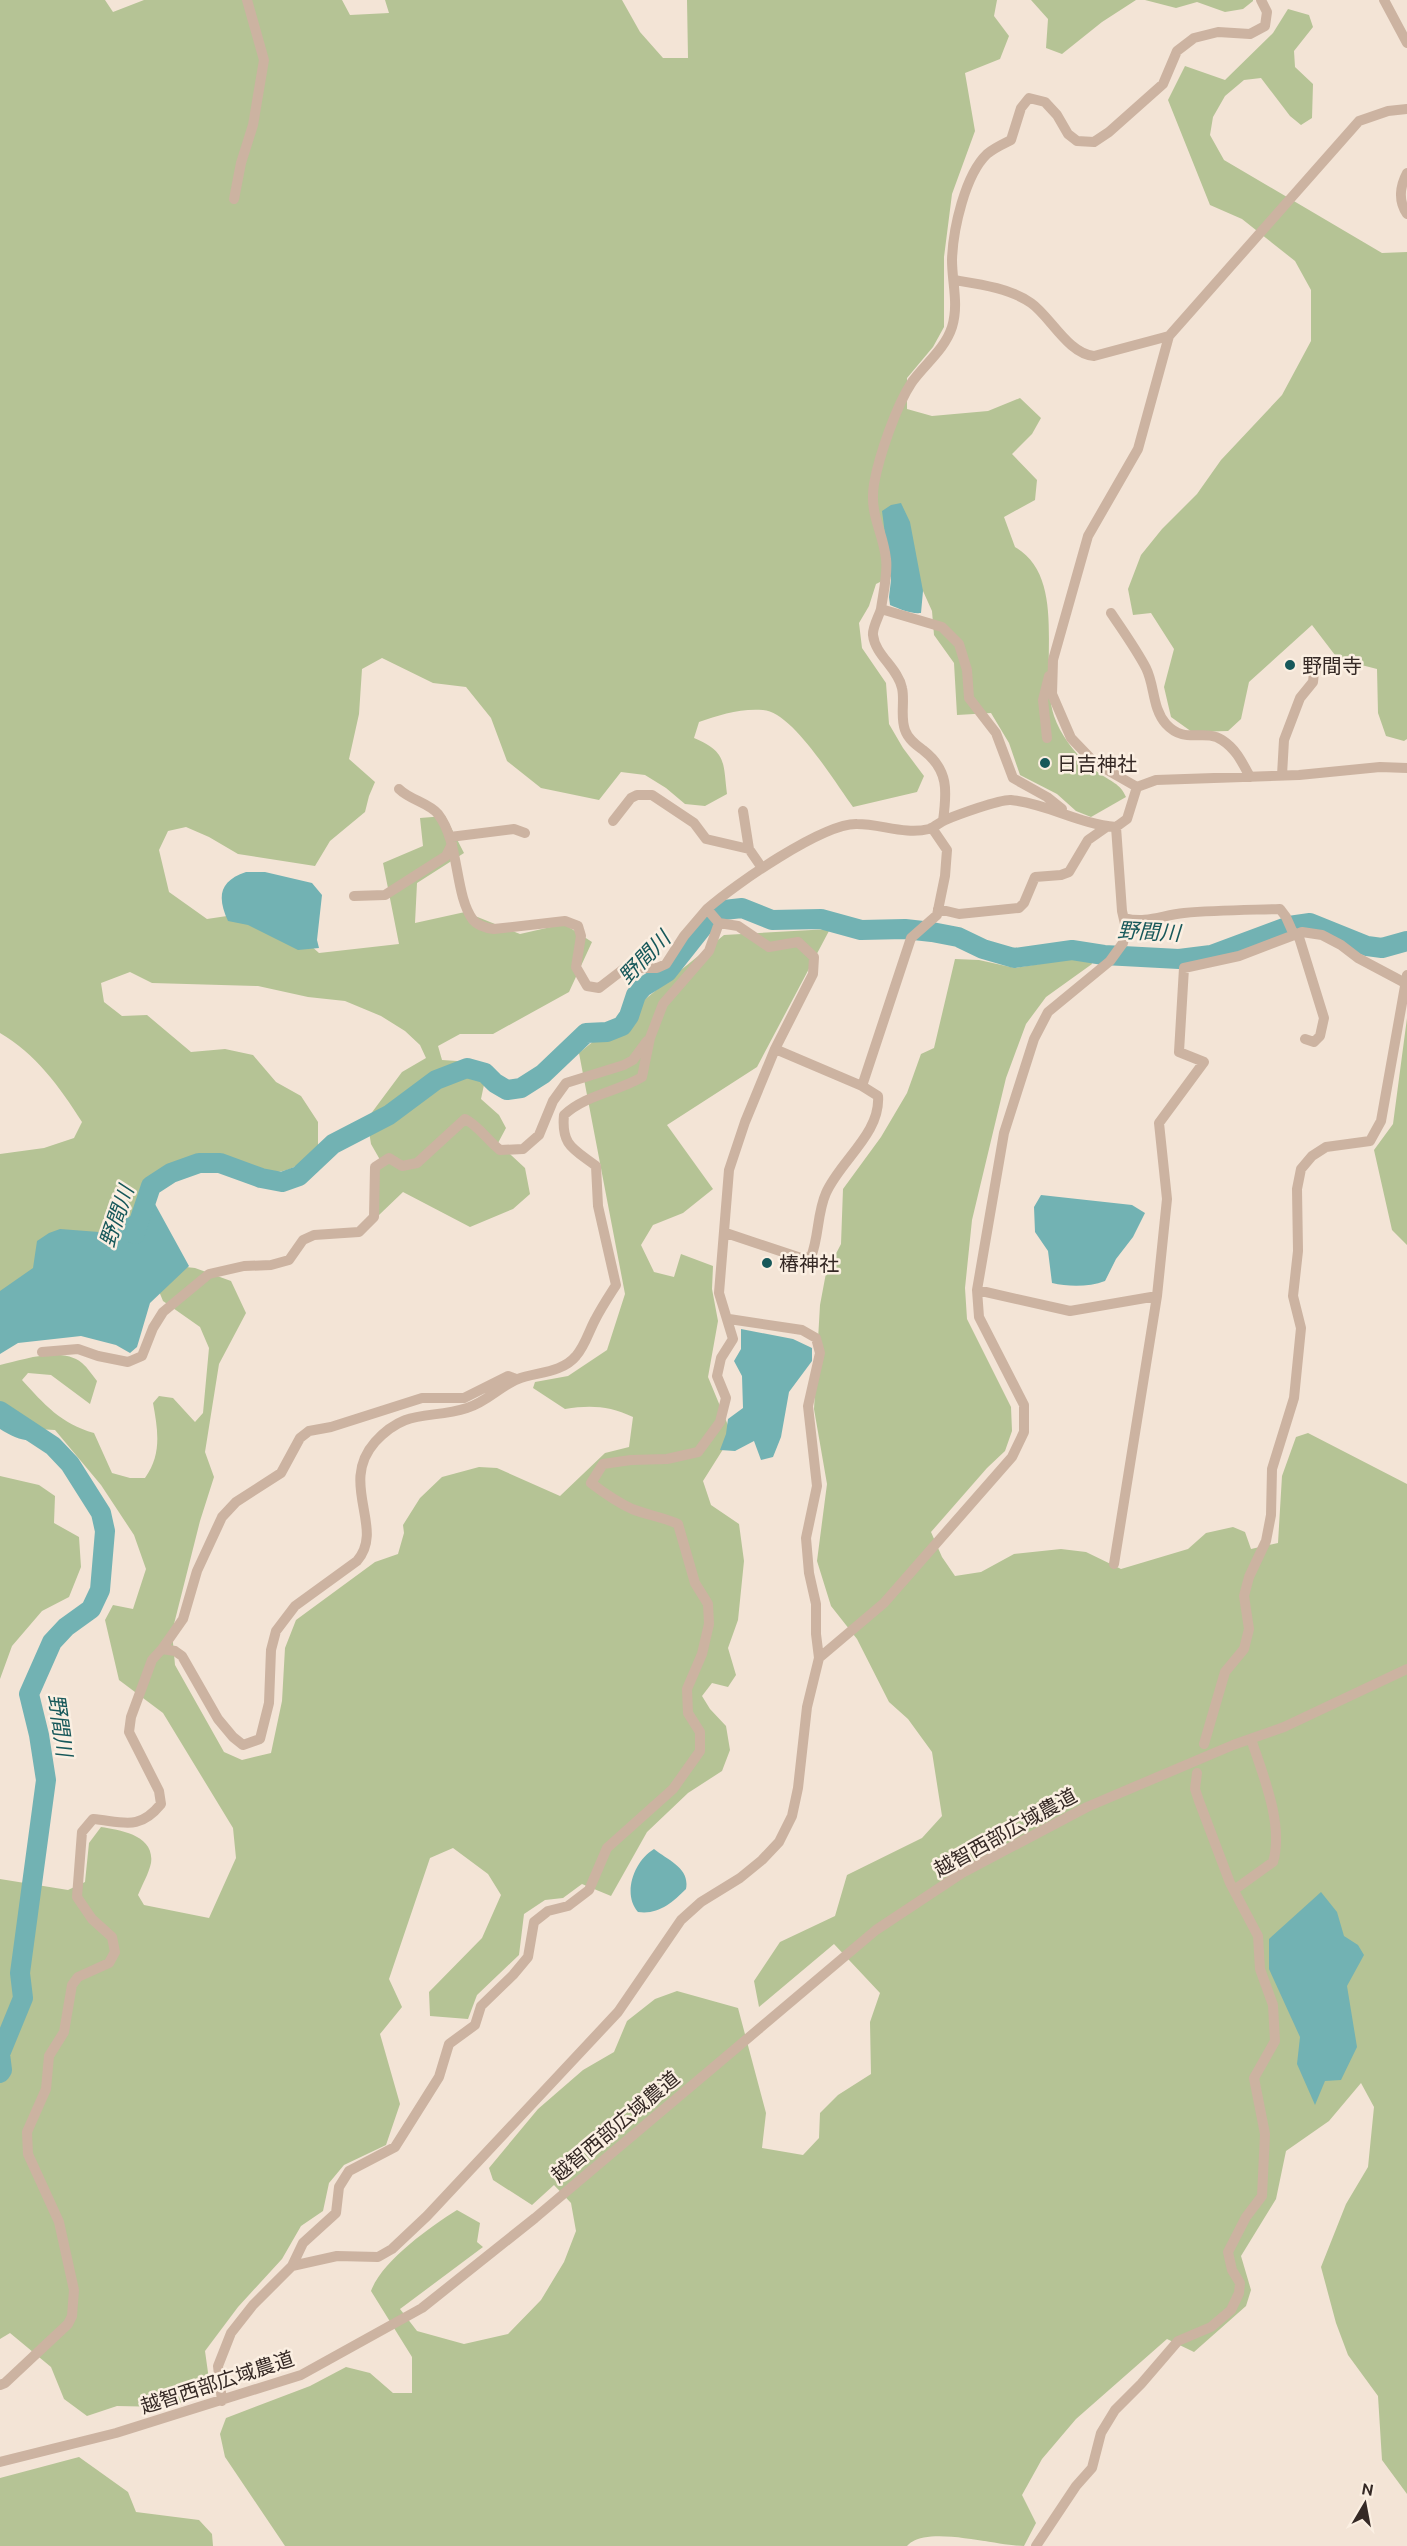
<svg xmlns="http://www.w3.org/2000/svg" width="1407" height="2546" font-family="Ubuntu,'Noto Sans JP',sans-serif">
<rect width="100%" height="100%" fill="#f3e4d6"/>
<path fill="#b5c395" d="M0 0H105L113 12 144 0H342L350 15 389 13 385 0H622L640 32 663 58H688L687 0H997L994 16 1009 36 1000 59 965 73 975 131 952 194 944 257V327L933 347 907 378V409L932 416 988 411 1020 398 1041 418 1032 434 1012 454 1037 480 1035 500 1004 517 1015 547C1069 579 1038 666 1054 716 1062 739 1080 760 1099 773 1111 782 1120 783 1126 797L1091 817 1076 811 1057 794 1020 775 1009 743 991 713 957 715 954 663 934 635 932 611 923 591 896 574 876 584 869 606 859 623 862 648 886 683 889 724 903 748 924 776 917 792 853 807C836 784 792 711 763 710 741 708 719 715 699 722L694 738C727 752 723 762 727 794L705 806 685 804 666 788 645 775 621 772 599 800 541 788 507 761 491 718 466 687 433 683 382 658 362 669 359 714 349 759 375 782 369 796 365 812 330 841 315 866 238 854 209 837 186 827 168 831 159 850 169 892 207 919 247 913 300 936 319 953 399 944 383 863 423 846 420 818 445 816 464 853 417 883 415 923 465 912 520 934 564 924 592 942 569 992 493 1034H460L438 1046 442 1060 472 1062 485 1080 481 1099 499 1115 506 1128 498 1143 525 1168 530 1194 513 1209 470 1227 403 1192 379 1215V1158L371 1144 367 1119 402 1072 426 1058 420 1045 405 1031 381 1016 345 1001 308 997 258 986 152 983 130 972 101 983 104 1002 122 1016 147 1015 191 1052 225 1049 253 1055 276 1082 301 1096 318 1122V1150C280 1185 259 1171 213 1160L157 1190 149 1218 0 1306V1154L44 1148 74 1138 82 1122C60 1087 35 1053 0 1033Z
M1031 0H1136L1102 22 1062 54 1046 48 1048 19Z
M1145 0H1253V1L1243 9 1225 12 1197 2 1176 8Z
M1288 9 1309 15 1313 27 1294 51 1295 67 1313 84 1312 118 1301 125 1290 116 1261 78 1244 80 1225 96 1213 117 1210 135 1224 160 1382 253 1407 252V739L1404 741 1386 736 1378 713 1377 669 1338 659 1312 625 1249 682 1241 719 1228 731 1192 732 1171 717 1164 687 1174 649 1151 613 1133 615 1128 589 1141 555 1162 529 1197 494 1221 460 1282 395 1311 341V290L1295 261 1242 219 1210 205 1168 100 1185 66 1225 80 1273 33Z
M830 929 757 1067 667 1125 713 1189 683 1213 653 1225 641 1245 654 1272 674 1277 681 1254 713 1266 712 1289 718 1321 708 1377 732 1435 703 1481 711 1505 739 1524 744 1561 738 1620 728 1648 736 1675 728 1687 712 1683 702 1696 710 1709 726 1726 730 1750 722 1771 688 1793 647 1832 611 1896 582 1884 563 1898 545 1900 524 1914 519 1955 477 1995 468 2019 430 2016 429 1992 482 1938 501 1895 488 1874 453 1848 430 1858 389 1979 402 2007 380 2034 400 2104 386 2145 344 2165 329 2183 323 2211 301 2226 282 2259 238 2307 205 2351 211 2394 165 2407 117 2406 87 2416 64 2399 51 2367 10 2333 0 2339V1879L68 1890 85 1882 89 1843 101 1827C120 1830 155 1835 151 1863 149 1873 142 1885 138 1895L144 1905 209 1918 236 1858 233 1828 163 1713 119 1680 105 1620 113 1605 133 1609 146 1569 134 1535 101 1485 55 1430 18 1428 0 1415V1365C23 1360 61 1346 82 1363 88 1368 92 1375 97 1381L90 1404 51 1375 28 1373 22 1380C44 1404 61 1424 94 1433L112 1473 130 1478H145C162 1454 158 1431 153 1403L159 1396 173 1398 195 1422 203 1413 209 1348 200 1327 163 1301 156 1284 177 1266 195 1268 231 1281 246 1313 219 1364 205 1452 214 1477 200 1521 172 1632 175 1665 224 1752 242 1760 271 1753 282 1701 285 1648 296 1620 375 1562 398 1554 404 1533 403 1525 420 1498 442 1477 479 1467 497 1468 560 1496 605 1453 629 1447 633 1417C609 1406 591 1405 565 1409L533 1388 535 1382 568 1376 607 1350 625 1294 579 1053 724 935Z
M955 959 979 960 1015 968 1070 959H1090L1092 964 1046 997 1026 1024 1006 1078 972 1220 965 1288 967 1319 1011 1407 1012 1431 1005 1451 987 1468 931 1532 942 1557 955 1576 981 1572 1014 1554 1061 1549 1086 1552 1121 1569 1188 1549 1206 1533 1233 1527 1245 1532 1251 1549 1278 1543 1282 1476 1296 1437 1308 1433 1407 1484V2494L1382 2460 1378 2396 1348 2355 1336 2323 1321 2267 1346 2204 1368 2167 1374 2107 1361 2083 1329 2121 1286 2151 1276 2199 1241 2256 1251 2290 1246 2306 1194 2352 1167 2339 1076 2419 1042 2459 1022 2495 1036 2523 1024 2546C995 2546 926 2524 907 2546H285L225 2457 220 2434 226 2418 310 2386 346 2367 370 2373 393 2393H412V2357L371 2291C382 2261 430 2227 457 2210L480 2223 477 2242 483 2247 400 2309 417 2331 464 2344 508 2334 541 2300 564 2262 576 2231 571 2203 554 2185 532 2205 493 2180 489 2168 538 2109 583 2070 614 2052 627 2021 655 1999 677 1991 738 2008 766 2113 762 2148 803 2155 819 2138 820 2113 838 2095 871 2074 870 2022 880 1993 834 1944 759 2007 754 1981 780 1942 835 1916 847 1875 922 1838 942 1816 932 1752 908 1719 889 1702 857 1639 831 1606 817 1561 827 1484 814 1409 820 1305 826 1273 841 1244 843 1189 881 1137 907 1093 921 1054 934 1048Z
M1407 1018V1245L1392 1230 1374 1150 1393 1124Z
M0 1476 39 1485 55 1496 54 1523 79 1537 81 1567 69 1597 42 1611 12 1646 0 1679Z
M79 2457 128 2492 136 2512 199 2520 212 2534 213 2546H0V2478Z"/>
<path fill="#72b2b3" d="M901 503 910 522 923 591 921 613C910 614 900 609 890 605L889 597 891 580 882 511 891 505Z
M246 872H265L312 883 322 895 317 940 319 948 298 950 248 925 228 921C217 897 219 881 246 872Z
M1041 1195 1132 1205 1145 1213 1133 1237 1116 1259 1105 1281C1089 1287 1069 1287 1052 1283L1048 1251 1035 1232 1034 1207Z
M155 1204 189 1266 150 1303 137 1347 130 1353 116 1345 81 1336 18 1343 0 1354V1291L33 1268 37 1241 49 1233 60 1229 99 1232Z
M741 1329 793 1339 812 1348V1361L789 1392 781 1437 773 1457 761 1460 754 1441 735 1451 720 1450 726 1434 728 1419 743 1408 742 1376 734 1361 741 1349Z
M0 1404 8 1412 41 1433 37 1440C23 1442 11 1436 0 1429Z
M654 1849C669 1861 690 1868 686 1889 672 1903 658 1915 638 1912 622 1894 634 1861 654 1849Z
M1321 1892 1337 1912 1344 1936 1358 1945 1364 1955 1347 1986 1357 2047 1341 2080 1325 2081 1315 2105 1297 2064 1300 2037 1269 1969V1939Z"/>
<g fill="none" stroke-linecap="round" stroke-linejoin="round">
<path stroke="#72b2b3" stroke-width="20" d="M135 1234 151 1186 171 1173 199 1163H220L261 1178 282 1182 299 1176 333 1144 389 1115 436 1080 467 1068 485 1073 495 1083 507 1090 521 1088 543 1074 586 1033 607 1032 622 1026 629 1016 636 995 643 987 667 972 705 924 724 910 742 908 772 920 821 919 861 930 905 929 932 932 958 937 983 949 1014 958 1072 950 1104 955 1179 959 1211 955 1289 926 1310 923 1367 946 1382 948 1407 941
M0 1411 53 1446 70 1464 101 1513 105 1531 100 1590 91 1609 66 1627 52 1642 29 1694 39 1735 46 1780 20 1973 23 1998 0 2054 2 2070 0 2073"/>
<path stroke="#ccb3a1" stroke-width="10" d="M1384 0 1407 43
M1407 173C1400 186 1398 201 1407 214
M234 199 241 163 253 125 264 60 247 0
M954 280C979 284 1010 288 1031 303 1050 316 1068 354 1094 356L1169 336
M881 609C879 616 872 628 873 635 875 655 898 668 902 688 905 701 900 717 905 730 908 739 916 745 923 750 949 770 947 791 943 821
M1111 613C1123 631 1136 649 1146 668 1155 686 1152 708 1166 724 1185 745 1204 728 1222 740 1236 749 1242 762 1250 777
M1047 738 1043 700 1049 676
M1282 775 1284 740 1300 698 1313 682 1315 663
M1137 787 1095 763 1071 738 1052 694 1053 660 1088 536 1138 449 1169 336 1359 121 1388 111 1407 109
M399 789C410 800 429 803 438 814 460 842 454 894 473 920 478 926 486 928 494 929L565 921 578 926 581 936 576 967 587 986 599 988 625 968H657L666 964 684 936 707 909
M1062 809 1047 797 1013 778 996 733 969 698 967 670 959 644 942 627 881 609C883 594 888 574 886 559 883 531 869 515 874 484 879 456 896 406 912 382 925 364 945 349 952 327 959 304 952 283 952 260 953 229 965 175 987 154 994 148 1003 144 1011 140L1021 108 1029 98 1045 102 1057 115 1068 134 1077 141 1094 142 1109 132 1163 84 1177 51 1194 38 1218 32 1250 34 1265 26 1267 12 1261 0
M743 811 749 849
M613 821 631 798 637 795H652L694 823 706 839 749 849 762 868
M450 837 514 829 525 833
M354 896 385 895 446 856 452 844
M938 909 959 914 1019 908 1024 903 1035 877 1061 875 1069 872 1088 840 1108 826
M1124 918C1147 924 1162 915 1184 913 1216 910 1248 910 1280 909L1286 917 1294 935
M1298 934 1324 1018 1320 1036 1314 1042 1305 1039
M775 1049 862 1086 911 938 937 915 945 876 947 850 932 828
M726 1233 801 1258 811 1257C819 1237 817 1213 826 1193 840 1161 881 1133 878 1096L862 1086
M977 1290 1070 1311 1157 1296
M42 1352 78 1349 98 1356 128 1362 142 1356 153 1328 163 1312 209 1274 244 1266 271 1265 289 1260 303 1240 314 1235 359 1232 374 1217 375 1167 389 1158 402 1166 417 1163 465 1119C479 1126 487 1140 500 1150L523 1149 539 1135 553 1101 566 1083 624 1065 633 1060 647 1041
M1114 1564 1157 1296 1167 1199 1159 1123 1204 1062 1179 1052 1184 968 1239 956 1302 932 1322 935 1341 945 1358 958 1407 984
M162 1649 183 1619 197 1571 222 1517 236 1502 281 1473 300 1438 309 1431 331 1427 422 1398H464L508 1376 516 1379
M819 1658 884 1603 1012 1457 1024 1432V1405L979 1317 977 1290 1004 1133 1034 1039 1048 1012 1110 961 1123 943 1126 928 1122 911 1116 827
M1204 1744 1225 1672 1244 1649 1249 1629 1244 1596 1249 1577 1266 1541 1271 1515 1272 1469 1294 1398 1301 1328 1293 1296 1298 1251 1297 1189 1301 1169 1312 1156 1326 1147 1370 1141 1381 1121 1407 975
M1234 1890 1273 1862C1284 1825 1263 1775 1251 1739
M292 2266 337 2256 378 2257 392 2249 427 2216 618 2012 681 1920 701 1902 740 1878 762 1860 779 1842 792 1816 798 1788 807 1707 819 1658 816 1634V1604L809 1573 806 1538 817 1486 808 1406 820 1353 816 1338 802 1330 729 1319
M0 2385 5 2383 68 2324 72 2316 74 2290 59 2222 28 2154 27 2132 46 2089 49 2056 64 2032 72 1985 78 1977 109 1963 115 1952 112 1937 92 1919 77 1897 82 1832 93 1819C124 1822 139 1831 161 1804L159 1791 129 1732 131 1717 152 1660 162 1649 175 1651 182 1656 218 1719 233 1737 243 1745 260 1739 269 1703 271 1650 276 1631 295 1606 357 1561C386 1528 338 1484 375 1442 407 1407 430 1420 467 1408 487 1402 500 1386 518 1379 536 1372 562 1373 576 1356 585 1346 589 1331 595 1320 601 1308 609 1296 616 1285L598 1206 596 1166C574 1149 561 1146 564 1115 585 1095 617 1092 642 1077L650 1038 663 1004 709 951 719 923
M222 2401 218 2366 231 2333 253 2305 292 2266 303 2243 336 2213 339 2187 349 2171 395 2147 439 2077 449 2044 475 2025 481 2006 513 1975 528 1957 534 1922 548 1911 568 1906 589 1890 607 1848 673 1789 700 1751V1732L688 1713 687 1689 702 1654 709 1624 708 1604 695 1583 678 1524C663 1517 647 1515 632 1509 617 1502 604 1493 591 1483L603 1464 631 1460 667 1459 698 1452 720 1422 726 1398 717 1376 721 1358 733 1339 719 1293 729 1170 745 1122 775 1049 813 974 814 957 798 942 769 947 738 926 719 923 707 909C734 885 823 823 857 824 881 824 905 835 929 829 935 827 940 822 945 820 957 815 1000 799 1011 800 1049 804 1078 824 1116 827L1127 819 1137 787 1156 780 1299 775 1380 767 1407 768
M0 2462 116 2433 301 2375 422 2308 535 2218 876 1930 962 1873 1087 1807 1233 1745 1284 1727 1407 1669
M1036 2546 1076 2486 1092 2468 1101 2433 1115 2410 1141 2384 1178 2341 1211 2327 1231 2310 1239 2293 1240 2283 1232 2270 1228 2252 1246 2217 1262 2196 1265 2134 1254 2078 1275 2041 1273 2005 1260 1969 1258 1936 1230 1883 1199 1801 1195 1789 1197 1773"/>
</g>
<g fill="#17585a" stroke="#fbefe2" stroke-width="2">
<circle cx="1290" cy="665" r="6"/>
<circle cx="1045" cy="763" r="6"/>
<circle cx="767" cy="1263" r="6"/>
</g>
<g text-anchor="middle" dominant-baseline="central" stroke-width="5" stroke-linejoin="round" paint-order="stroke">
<g font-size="20" fill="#352925" stroke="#fbefe2" text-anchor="start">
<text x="1302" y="665">野間寺</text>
<text x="1057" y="763">日吉神社</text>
<text x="779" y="1263">椿神社</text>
</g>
<g font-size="20" fill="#352925" stroke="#fbefe2">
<text transform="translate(1005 1832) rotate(-29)">越智西部広域農道</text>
<text transform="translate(615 2126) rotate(-40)">越智西部広域農道</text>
<text transform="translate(217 2382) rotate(-18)">越智西部広域農道</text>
</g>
<g font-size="21" font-style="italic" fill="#17585a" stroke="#fbefe2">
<text transform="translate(1149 931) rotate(3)">野間川</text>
<text transform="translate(644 957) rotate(-46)">野間川</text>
<text transform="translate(116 1216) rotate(-71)">野間川</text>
<text transform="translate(61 1725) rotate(82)">野間川</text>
</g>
</g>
<g transform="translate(1365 2504) rotate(10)" stroke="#fbefe2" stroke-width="4.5" paint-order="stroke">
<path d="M0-4.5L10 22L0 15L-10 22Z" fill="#352925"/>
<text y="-9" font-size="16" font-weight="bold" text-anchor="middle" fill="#352925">N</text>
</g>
</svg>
